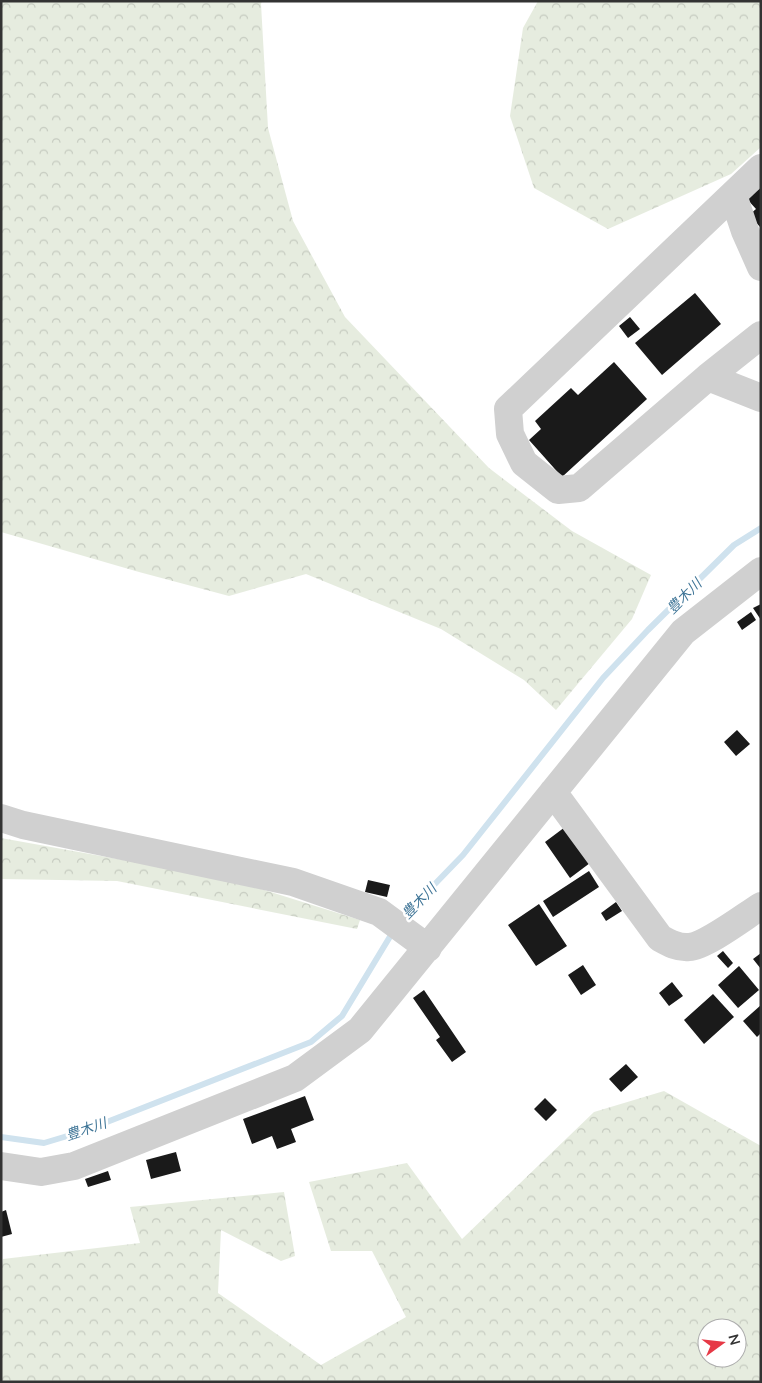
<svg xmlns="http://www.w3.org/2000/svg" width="762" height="1383" font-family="Mulish,'Noto Sans JP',sans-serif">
<defs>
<pattern id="forest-crowns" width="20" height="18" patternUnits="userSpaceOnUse" patternTransform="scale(1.25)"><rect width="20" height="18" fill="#e6ecdf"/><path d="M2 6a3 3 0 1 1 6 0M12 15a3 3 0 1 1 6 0" fill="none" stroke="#c6cbc0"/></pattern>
</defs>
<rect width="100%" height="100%" fill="#fff"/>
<path fill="url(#forest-crowns)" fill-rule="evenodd" d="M1 1H262L261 4 268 128 293 221 345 317 489 468 572 531 651 575 632 619 556 710 524 680 441 629 306 574 229 596 139 572 1 532Z
M538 1H761V147L731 174 608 229 534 188 510 116 523 28Z
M1 838 229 879 360 920 357 929 117 881 1 879Z
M664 1091 761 1146V1382H1V1271L3 1259 140 1243 130 1207 284 1192 295 1256 281 1261 221 1230 218 1293 321 1365 406 1317 372 1251H331L309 1182 407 1163 462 1239 594 1112ZM707 1328H737V1358H707Z"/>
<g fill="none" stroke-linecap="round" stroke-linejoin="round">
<path stroke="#cfe2ee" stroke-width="6" d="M401 919 463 855 603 678 648 630 734 545 761 528
M1 1137 44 1143 84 1131 311 1042 342 1016 394 930"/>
</g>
<path fill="#1a1a1a" d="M761 187V228L749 215 756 209 747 199Z
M695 293 721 324 662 375 635 343Z
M630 317 640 329 628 338 619 326Z
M614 362 647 399 562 477 529 440 541 429 535 421 571 388 578 395Z
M761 604V620L753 608Z
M751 612 756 620 742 630 737 622Z
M737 730 750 744 736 756 724 742Z
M565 827 590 863 570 878 545 842Z
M589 871 599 887 553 917 543 901Z
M368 880 390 885 387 897 365 892Z
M616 902 622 911 606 921 601 913Z
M539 904 567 946 536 966 508 925Z
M723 951 733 963 728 968 717 956Z
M761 953V969L753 959Z
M583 965 596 985 581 995 568 975Z
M739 966 759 990 738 1008 718 985Z
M672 982 683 996 669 1006 659 993Z
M424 990 466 1052 452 1062 436 1040 440 1037 413 998Z
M713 994 734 1017 704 1044 684 1020Z
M761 1005V1033L757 1037 743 1021Z
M626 1064 638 1077 621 1092 609 1079Z
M305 1096 314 1120 291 1129 296 1142 277 1149 272 1136 252 1144 243 1119Z
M545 1098 557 1110 546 1121 534 1109Z
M176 1152 181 1171 151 1179 146 1160Z
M108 1171 111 1180 88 1187 85 1179Z
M6 1210 12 1234 1 1237V1212Z"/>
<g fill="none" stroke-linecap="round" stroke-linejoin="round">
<path stroke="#d0d0d0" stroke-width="28" d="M761 168 508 409 510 434 524 463 558 490 579 488 708 377 761 335
M733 195 745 231 761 267
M708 377 761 398
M553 792 660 938C669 943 678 948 689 947 706 946 745 916 761 906
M1 818 23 825 293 882 379 912 428 948
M1 1166 41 1172 74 1166 295 1078 360 1030 683 632 761 571"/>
</g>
<g text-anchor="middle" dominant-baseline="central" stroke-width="5" stroke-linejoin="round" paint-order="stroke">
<g font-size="14" font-style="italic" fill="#3f7597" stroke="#fff">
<text transform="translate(684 596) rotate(-45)">豊木川</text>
<text transform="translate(419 901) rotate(-46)">豊木川</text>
<text transform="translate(86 1129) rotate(-19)">豊木川</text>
</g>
</g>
<rect width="762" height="1383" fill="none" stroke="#333333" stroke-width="5"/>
<g transform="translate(722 1343) rotate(75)"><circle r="24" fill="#ffffff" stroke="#adadad"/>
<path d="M0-4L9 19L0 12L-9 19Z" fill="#e63946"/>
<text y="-8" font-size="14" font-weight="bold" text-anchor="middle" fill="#333333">N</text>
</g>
</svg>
